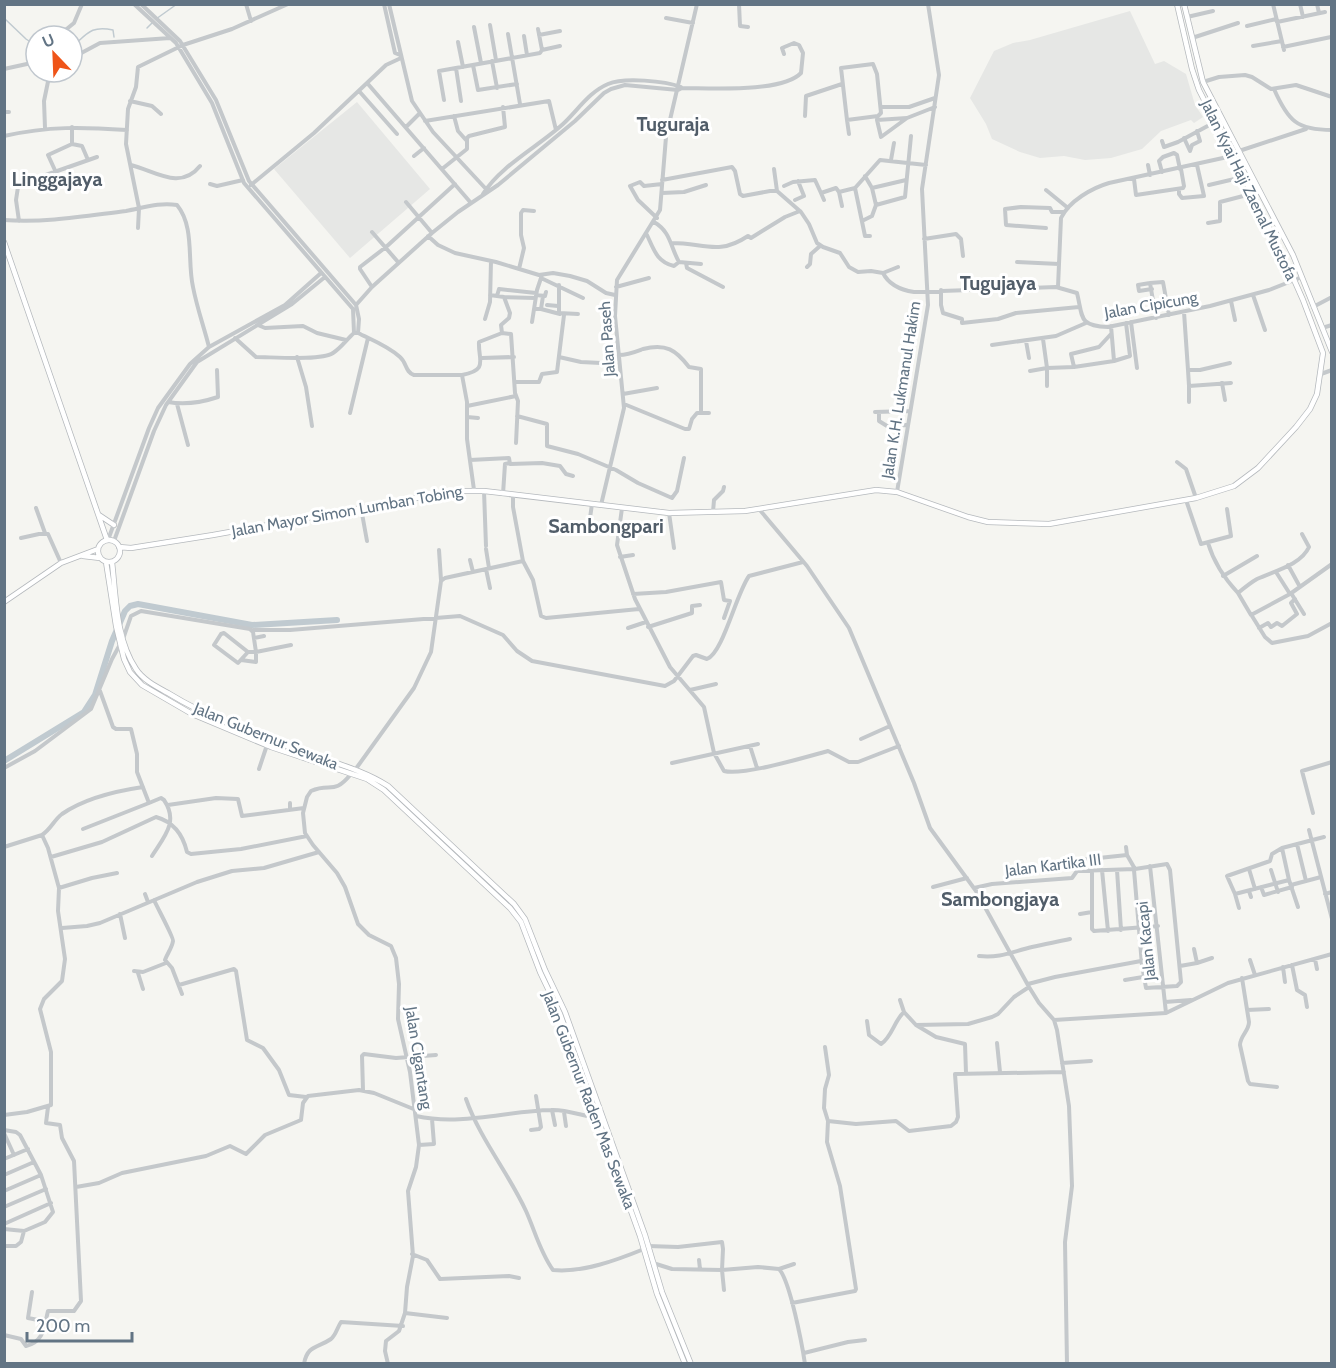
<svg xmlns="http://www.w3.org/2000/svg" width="1336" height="1368" font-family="Cabin,sans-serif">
<rect width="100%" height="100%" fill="#f5f5f1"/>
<path fill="#e6e7e5" d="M1130 11 1155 64 1164 61 1186 74 1195 105 1203 117 1194 123 1191 120 1161 131 1142 149 1111 158 1085 160 1064 156 1040 158 1020 152 992 139 986 124 970 98 994 51 1013 43 1030 40Z
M357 102 430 189 350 258 274 169Z"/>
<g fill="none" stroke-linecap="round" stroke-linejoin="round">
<path stroke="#c0cad0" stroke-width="1.5" d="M4 18 26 39 29 41 36 38
M156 19 177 4
M147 28 153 22
M43 36 49 33 56 36
M72 47C87 34 91 25 113 30L114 37"/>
<path stroke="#c0cad0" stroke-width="6" d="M4 761 84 712 95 695 112 641 125 611 130 606 138 604 252 625 337 620"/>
<defs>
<path id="major" d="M1184 4 1203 82 1293 255 1332 352
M4 242 107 540
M99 515 114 525
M98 551a11 11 0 1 1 22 0a11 11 0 1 1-22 0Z
M119 547 131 548 213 535 455 491H484L669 513 745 511 876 490 897 492 968 517 988 522 1049 524 1196 498 1234 486 1258 468 1296 427 1310 409 1317 394 1323 353 1303 300 1284 257 1199 90 1192 69 1177 4
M83 556 100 558
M106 562 116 626 124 659 130 672 142 685 192 714 271 747 367 779 384 790 510 908 521 922 540 972 560 1014 640 1236 657 1294 685 1364
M112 562C116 597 116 639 136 669 143 680 157 687 168 693 212 720 259 736 307 753 334 763 363 770 388 786L514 904 525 919 545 970 565 1012 645 1235 662 1292 691 1364
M4 602 61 563 98 549"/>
</defs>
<use href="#major" stroke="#b5b9bd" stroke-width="6"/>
<path stroke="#c4c8cb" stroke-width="4" d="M134 4 176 43 212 103 244 183 353 309 354 333
M141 4 180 41 216 100 249 181 356 305 359 319 358 333
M246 4 251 21
M384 4 395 53 400 55
M389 4 412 101 433 132 486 189
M739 4 740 26 748 27
M1273 4 1284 50
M1300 4 1303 17
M1317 4 1319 13
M1187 17 1213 11
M666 18 693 23
M1277 22 1325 12
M490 25 496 60
M1247 26 1276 19
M474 27 481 63
M538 29 542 50
M508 34 520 104
M539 35 560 31
M61 36 63 32 74 23 82 4
M524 36 527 55
M1192 38 1238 23
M458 42 463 67
M1253 46 1282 41
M1283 47 1331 37
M72 58 100 43 170 38
M492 61 497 88
M473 65 478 90 517 84
M456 68 461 101
M4 69 36 62
M1203 82 1219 77 1245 75 1252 77 1271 89 1296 85 1332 97
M368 84 471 203
M1274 89C1288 121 1297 130 1332 130
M359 91 397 134
M444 100 439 71 540 53 542 50 560 46
M130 101 152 106 161 114
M881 107H909L935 98
M4 112H9
M454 116 458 131 466 140
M805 116 806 96 842 84
M907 118 881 137 877 120 907 118 935 107
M847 120 841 68 873 64 877 74 881 113 878 116 847 120 849 134
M425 121 549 101 556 130
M72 127V144
M406 127 419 114
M45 128 44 101 50 72
M4 136C49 126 82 127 127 130
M1184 138 1190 151 1192 145 1200 141 1197 131
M1162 141 1164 147 1178 142 1215 122
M1239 151 1306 129
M414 156 424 148
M891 160 894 143
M131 165C155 171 180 191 200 166
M1148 165 1150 175
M442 169 467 149V138L469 136 505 127 503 107
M774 169 777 191
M1162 172 1159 161 1163 157 1174 153 1177 155 1180 169
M43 176 97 157
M865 176 872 188 876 205 905 197 911 136
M59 179 48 155 72 144 82 146 88 160
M1134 179 1136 195 1183 188 1184 186 1181 169
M662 180 732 167 735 171 740 194 743 196 770 191H777L801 212 809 224 817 243 823 247 840 253 849 267 858 272 871 271 883 273C889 285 901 290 914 292L1056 287 1077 293C1083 317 1078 326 1108 327L1210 306 1269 290 1302 277
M210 184 217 186 243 180
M251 185 314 133 386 65 401 58
M1209 185 1243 177
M784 186 793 182 815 180 821 193 836 188 839 192
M855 188 865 236H870
M872 188 906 180
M1179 189V194L1182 198 1204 196 1197 165
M1046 190 1068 208
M662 193 684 192 706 185
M821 193 824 200
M483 194C500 166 539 146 563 124 578 110 589 92 608 84 624 77 665 81 681 87
M795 200 804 196 798 181
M406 202 432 233
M842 206 839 192 855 188 880 160 926 165
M657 218 638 200 630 186 640 182 644 186 662 184
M4 220C46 223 85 216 126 211 143 208 159 202 177 205 195 227 187 261 193 287 197 308 204 327 209 347
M19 221 16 200 18 187 21 184 28 185
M862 221 872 216 876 205
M654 222C671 232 670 246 679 262L701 264
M1208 223 1220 221V202L1251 194
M138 228 139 208 126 144 128 109 136 87 138 67 183 45 232 29 288 4
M1046 228 1006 225 1005 209 1021 207 1050 208 1052 212H1064
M372 232 398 262
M647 235C654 250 657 262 674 266L679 262
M428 236 438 245 455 253 496 262 539 275 553 273 570 276 587 281 606 293 615 295
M924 239 956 234 961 239 963 256
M672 243C704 243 718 256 748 236L751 238 785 217 800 211
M1017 262 1059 264
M686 263 687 268 723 287
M807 267 810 264 811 254 820 246
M519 269 524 248 521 235V213L523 210 534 211
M883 273 898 267
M541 278 583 298
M1150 283 1138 285 1139 291 1152 289
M559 285V313L578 314
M372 287 360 269V267L386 247 455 184
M616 287 649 278
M1058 287 1061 218C1069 201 1092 188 1109 183L1232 156
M941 290V305L943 313 962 319V323L998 319 1016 313 1079 307
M490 295 504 297 510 313 509 318 501 325 502 333
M536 295 545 296 546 292
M1253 295 1265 330
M497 296 499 289 536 293
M504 297 535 298
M1231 301 1235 320
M356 305 372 287 432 233 458 212 498 185 575 121 604 93 611 89 625 85 678 90 682 88C710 88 782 93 801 73L803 53 799 45 794 43 782 48 784 54
M547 305 558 306
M1313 307 1332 297
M534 309H541L543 296
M541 309 560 314
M1184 312 1188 370H1200L1230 363
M1156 318 1150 283 1163 282 1169 315
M485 319 490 302 491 261
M532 322 537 290 542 275
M1131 322 1137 368
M258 325 265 328 303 326 317 333 346 340
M1111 326 1114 361 1074 367 1071 354 1099 347 1111 334
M1322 328 1332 325
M235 338 256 357C272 357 321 361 333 353 341 348 347 339 354 333H358C372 340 388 346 400 357 407 363 405 372 414 375H462L467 402V439L474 490
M1043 339 1047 368 1074 367
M1026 341 1029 358
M992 345 1056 336 1086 323
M619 355C628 355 635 352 643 349 666 343 676 350 689 367L701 369V412
M297 357 306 387 312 426
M559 357 581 362 601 363
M482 358 514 357
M1114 361 1130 356 1126 323
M1188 370 1189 386 1231 383
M1030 371 1047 368V386
M1321 374 1332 370
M462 375C489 370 478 360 479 342L502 333 511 334 515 393 518 401 516 443
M515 382H539L542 374 557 372 564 315
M1222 383 1225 400
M1189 386V402
M623 394 657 388
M168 402C184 405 203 402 218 397L217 370
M177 404 188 445
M624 404 685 429H689L692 419 697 413H709
M467 406 516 396
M875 412 909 411
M879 412V421L887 426 906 425
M350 413 368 338
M517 416 547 424V446L578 454 616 470 638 483 672 498 677 491 684 458
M467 417 478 418
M470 460 509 458 510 464 542 463 560 466 566 474 573 476
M1177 462 1186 469 1196 498
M484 491 486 546
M897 492 928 305 922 189 939 75 928 4
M503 494 505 464 510 463
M513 495V507L523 561 533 580 541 616 546 618 639 609
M1186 500 1201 544 1231 536 1227 509
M601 505 624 408 615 316 617 280 660 210 666 137 697 4
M36 508 45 533
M361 508 367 541
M622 508 617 545 635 599 670 667 704 707 714 753 724 771C743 776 806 757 828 751L849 762H858L899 746
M759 509 807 566 849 628 914 783 930 828 976 891 1029 987 1039 1003 1054 1020 1057 1030 1069 1106 1071 1158 1072 1186 1065 1242 1067 1364
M713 512 714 500 723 491 724 487
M669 513 674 548
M588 532 592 504
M1302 534 1309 547C1301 565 1274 571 1257 579 1250 583 1244 588 1238 593L1251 615 1290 594 1332 564
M21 538 39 534H48L61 563
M108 540 149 428 158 408 190 364 209 347 285 305 321 273
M114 541 154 431 166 405 197 362 292 304 325 277
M1208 543C1214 563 1224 578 1238 593
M486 549 489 568
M439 550 441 580
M620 557 633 555
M470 560 473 572
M1288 565 1300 587
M486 569 490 588
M1276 572 1290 594
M1223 576 1257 556
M1291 593 1304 614
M633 594 666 592 721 582 724 600 730 601 724 618
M1252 616 1265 637 1272 643 1308 636 1332 623
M648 627 692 613V606L700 605
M628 628 646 622
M1259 628 1268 623 1271 627 1277 623 1282 626 1297 614 1291 603 1295 599
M253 630H290L460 616 503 635 517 651 532 661 665 686 674 681 693 656 696 655 707 659C723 653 736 594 749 576L803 562
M254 638 264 636
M241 660 256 662V652H248L238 663 214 645 221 634 224 633 248 652
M690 690 716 684
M861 739 890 726
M750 746 757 768
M672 763 758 744
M4 768 35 751 91 709 112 659 123 639 131 616 141 611 250 629 253 632 256 652 291 645
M259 769 267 745
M355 770 414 688 431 652 441 581 445 578 523 561
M351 774C333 796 331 782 311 791L307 797 303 813 305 833 313 845 337 873 345 887 358 924 369 935 391 946 396 958 399 984 398 1019 410 1072 419 1145 416 1167 408 1191 413 1256 407 1287 405 1313 399 1331 386 1341 385 1351 388 1364
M149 803 161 798 164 800C179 822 164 837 152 856
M168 805 216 798 238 799 242 816 304 808
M290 809V803
M1313 813 1302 771 1332 762
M83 829 149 803 137 772V754L131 729H116L113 727 100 691
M1309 830 1332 919
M42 835C51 829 54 820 62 814 85 798 116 791 143 787
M1297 844 1306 881
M4 847 42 835 48 848 59 888 58 911 65 959 62 981 44 999 40 1009 51 1052V1105L27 1112 4 1115
M1282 848 1289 880 1298 907
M51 857 102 842 156 817C174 822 183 835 187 852L191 854 241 849 307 836
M1080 860 1127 855
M1167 864 1170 870 1181 982 1177 986 1146 988 1142 965 1134 870 1135 869Z
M1150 866 1166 1013
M1249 869 1255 889
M1102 870 1108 931
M1117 870 1121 930
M1271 870 1278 892
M1092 871V929L1094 931 1158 926
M1289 880 1235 894 1227 876 1270 861 1272 854 1282 848 1324 837
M1291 885 1321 877
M933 887 967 878
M1261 887 1264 895 1292 887
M59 888 92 878 117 873
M974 888 992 884 1072 878 1077 871 1135 869 1127 855 1126 847
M1249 891 1251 897
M145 894 148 902
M1235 894 1239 908
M1325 894 1332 892
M154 900C157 907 174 938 173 941 172 948 167 954 165 960L172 968 182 994
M120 914 125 938
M1080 914 1092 912
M62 928 87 926 100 923 197 882 232 871 264 868 319 852
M1194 949 1197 963
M979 956C1001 958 1011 952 1032 947 1044 944 1057 942 1070 939
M1315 959 1317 969
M1250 960 1255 975
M1292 965 1297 990 1305 995 1307 1007
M1180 966 1197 963 1212 958
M1283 967 1285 982
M134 971 143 972 166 963
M138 973 143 989
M1242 978 1249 1022C1249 1031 1240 1036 1240 1045L1248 1081 1250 1084 1277 1087
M1125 980 1143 977
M1028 984 1055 977 1141 961
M179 985 234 969 236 971 247 1040 263 1048 279 1070 289 1095 306 1097
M900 1000 904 1012 916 1025 968 1024 992 1017 998 1014 1014 997 1029 987
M1165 1002 1191 1000
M1247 1010 1269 1009
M1054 1020 1166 1013 1228 983 1332 954
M867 1021 869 1035 881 1044C892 1037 894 1021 904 1012
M916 1025 936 1037 965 1044 966 1073
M997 1043 1000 1072
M1062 1063 1091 1061
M363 1090 362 1056 364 1054 396 1058 436 1055
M466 1099C480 1139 508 1172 526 1211 535 1231 540 1252 553 1270 582 1273 617 1260 644 1249
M552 1110 555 1125
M564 1112 566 1126
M416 1116C461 1126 506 1111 551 1110 566 1109 582 1116 597 1118
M828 1121 856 1124 896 1121 909 1131 951 1126 956 1122 958 1117 955 1074 1064 1072
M4 1130 16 1132 20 1135 41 1175 53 1212 45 1222 24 1231 4 1229
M531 1130 539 1129 541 1127 536 1096
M4 1133 14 1155
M419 1145 434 1144 432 1119
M4 1159 28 1149
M4 1175 34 1162
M76 1187 99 1183 122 1173 206 1156 230 1146 246 1154 265 1135 301 1120 303 1103 308 1096 359 1090 374 1093 416 1110
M4 1191 41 1175
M4 1207 46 1189
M4 1224 51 1203
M4 1246H16L21 1242 24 1231
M648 1246 678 1247 722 1242 723 1249 722 1270 758 1267 779 1269C790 1281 802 1344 805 1364
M412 1254 427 1260 440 1279 509 1276 519 1278
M699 1260 700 1269
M653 1263 672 1269 722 1270 724 1290
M779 1269 794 1264
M32 1292 28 1318 38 1320 44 1325
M792 1303 855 1291 856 1289 840 1186 827 1142 828 1121 824 1108 825 1089 829 1075 825 1047
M405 1313 447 1318
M4 1335 21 1339 26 1346C44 1342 44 1327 48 1311H74L81 1301 74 1161 62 1138 60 1125 46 1123 48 1107
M804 1353 848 1342 865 1340
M304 1364C307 1345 318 1348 331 1339 336 1335 337 1328 341 1322L403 1326"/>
<use href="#major" stroke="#fff" stroke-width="4.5"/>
</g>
<g text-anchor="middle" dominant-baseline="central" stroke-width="6" stroke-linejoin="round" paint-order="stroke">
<g font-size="16" fill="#627484" stroke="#fff">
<text transform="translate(1249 190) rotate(64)">Jalan Kyai Haji Zaenal Mustofa</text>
<text transform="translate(1151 305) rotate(-10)">Jalan Cipicung</text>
<text transform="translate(607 339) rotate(-94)">Jalan Paseh</text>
<text transform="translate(901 390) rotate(-81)">Jalan K.H. Lukmanul Hakim</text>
<text transform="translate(347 511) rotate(-10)">Jalan Mayor Simon Lumban Tobing</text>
<text transform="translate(266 736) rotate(22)">Jalan Gubernur Sewaka</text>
<text transform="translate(1053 865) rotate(-7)">Jalan Kartika III</text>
<text transform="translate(1146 941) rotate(-96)">Jalan Kacapi</text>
<text transform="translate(419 1058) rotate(81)">Jalan Cigantang</text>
<text transform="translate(589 1100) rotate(69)">Jalan Gubernur Raden Mas Sewaka</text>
</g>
<g font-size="20" font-weight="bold" fill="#515d69" stroke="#fff">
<text x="673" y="124">Tuguraja</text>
<text x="57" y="179">Linggajaya</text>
<text x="998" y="283">Tugujaya</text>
<text x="606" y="526">Sambongpari</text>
<text x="1000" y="899">Sambongjaya</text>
</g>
</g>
<rect width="1336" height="1368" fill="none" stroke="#627484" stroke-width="12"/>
<g transform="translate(54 54) rotate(337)"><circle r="28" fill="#ffffff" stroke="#c0c7ce" stroke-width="1.5"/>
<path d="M0-4.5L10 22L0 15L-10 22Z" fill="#ef5418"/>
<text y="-9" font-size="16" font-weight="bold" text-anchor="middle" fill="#627484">U</text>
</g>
<path d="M27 1332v9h105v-9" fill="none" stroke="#627484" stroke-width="3"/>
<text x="36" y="1332" font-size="18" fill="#627484" stroke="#ffffff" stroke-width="4.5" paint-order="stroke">200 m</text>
</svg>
